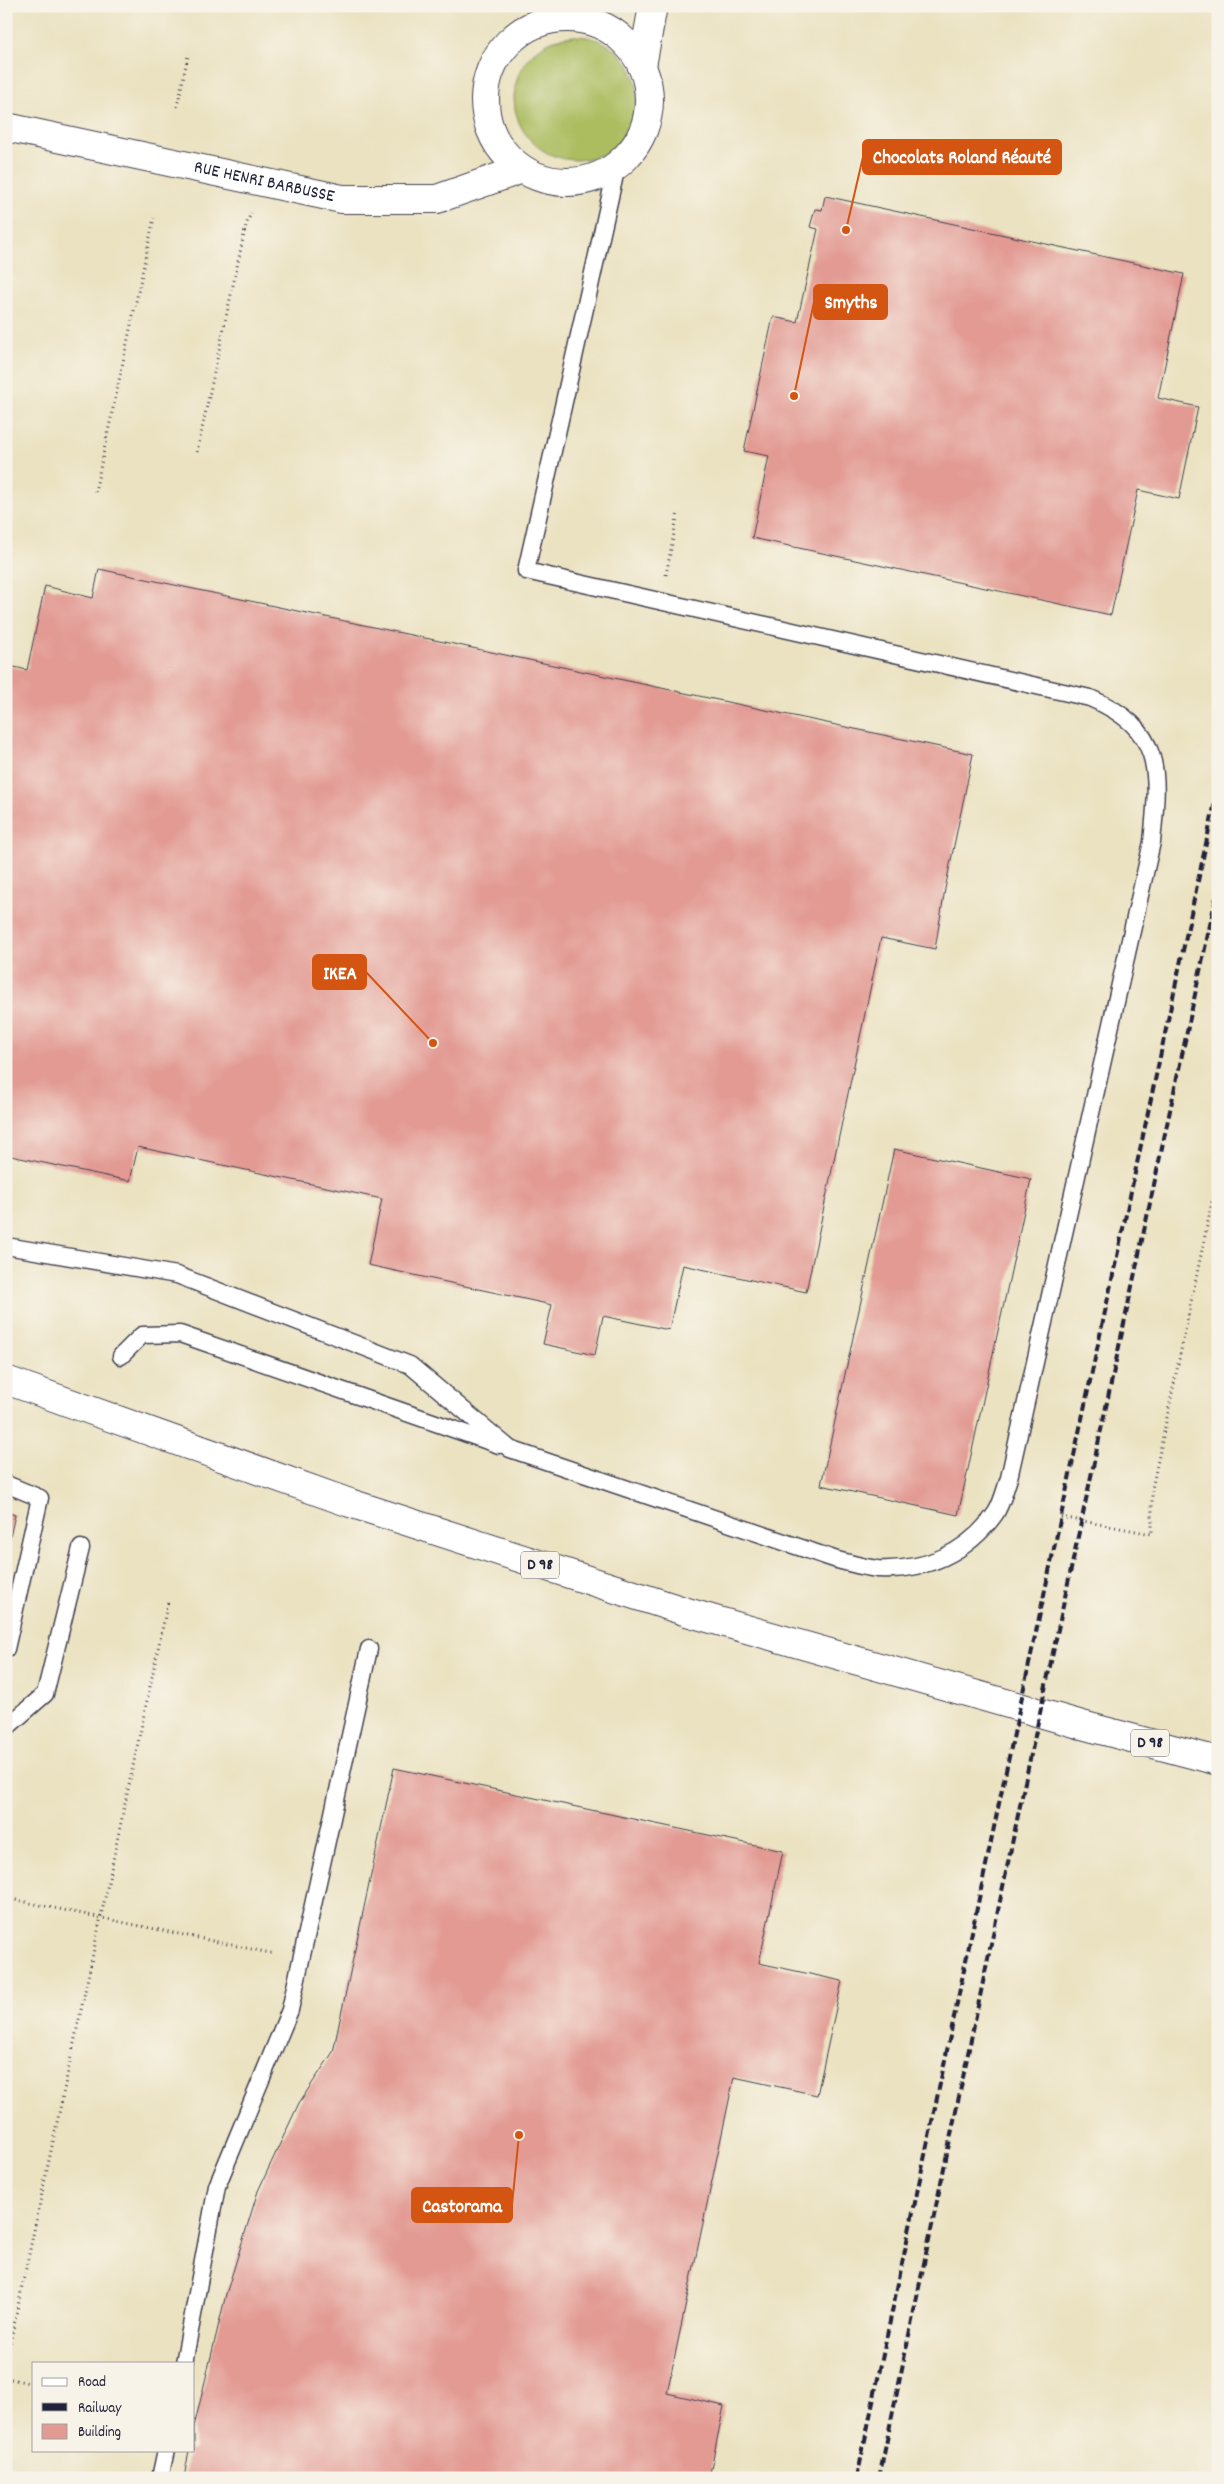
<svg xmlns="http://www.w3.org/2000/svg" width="1224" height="2484" font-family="Dekko,sans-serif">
<rect width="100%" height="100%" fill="#f7f3e8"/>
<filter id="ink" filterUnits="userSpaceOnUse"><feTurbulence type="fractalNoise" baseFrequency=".02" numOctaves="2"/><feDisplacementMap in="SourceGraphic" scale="10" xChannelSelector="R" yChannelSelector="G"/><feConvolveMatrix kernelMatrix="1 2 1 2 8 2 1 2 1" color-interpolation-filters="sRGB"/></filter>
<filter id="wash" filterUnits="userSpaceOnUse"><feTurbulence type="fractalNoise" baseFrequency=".0096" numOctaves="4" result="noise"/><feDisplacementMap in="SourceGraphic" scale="20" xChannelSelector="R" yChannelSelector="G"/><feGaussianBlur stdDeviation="1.12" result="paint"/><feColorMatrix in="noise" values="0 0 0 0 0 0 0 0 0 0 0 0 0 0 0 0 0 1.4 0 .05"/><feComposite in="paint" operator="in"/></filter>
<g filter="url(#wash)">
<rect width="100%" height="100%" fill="#ebe2c1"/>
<path fill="#acbd61" stroke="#67704e" d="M514 98a62 62 0 1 1 124 0a62 62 0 1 1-124 0Z"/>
<g id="blocks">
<path fill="#e29a93" d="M825 196 1184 274 1158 398 1198 407 1179 499 1138 490 1111 615 752 538 769 456 744 451 773 317 797 322 818 229 810 227 815 209 822 210Z
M99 569 973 754 945 889 935 949 881 938 806 1292 683 1265 669 1330 603 1316 595 1355 543 1344 552 1305 368 1265 382 1199 138 1147 130 1181 6 1155V665L27 670 45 586 93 598Z
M894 1149 1031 1179 958 1515 821 1485Z
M6 1512 15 1515 7 1550H6Z
M394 1768 783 1851 759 1963 842 1981 817 2095 734 2077 667 2393 724 2406 709 2478H184L189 2450H194V2427L226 2294 258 2191 299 2103 333 2052Z"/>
</g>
</g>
<g filter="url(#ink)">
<use href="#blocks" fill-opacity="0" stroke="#403f4f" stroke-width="1"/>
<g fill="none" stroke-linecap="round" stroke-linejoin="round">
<defs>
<path id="lane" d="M6 1246 177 1275 410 1365 510 1449 837 1560C850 1563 865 1568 878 1569 926 1571 967 1553 995 1514 1002 1504 1005 1489 1009 1478L1152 842C1159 772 1164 729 1090 698L526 571 617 166
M121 1356 142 1335 180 1334 499 1445
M6 1484 40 1498 6 1649
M6 1728 45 1694 81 1548
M184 2363 217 2186 290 2010 369 1649
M160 2478 166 2450"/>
<g id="street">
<circle cx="567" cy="100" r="82"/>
<path d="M642 66 653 6"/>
<path id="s1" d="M6 127 342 199H437L522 169"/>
</g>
<path id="primary" d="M6 1380 350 1503 687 1612 1082 1725 1218 1761"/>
</defs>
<use href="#lane" stroke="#403f4f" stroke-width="19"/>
<use href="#street" stroke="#403f4f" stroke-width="30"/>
<use href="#primary" stroke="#403f4f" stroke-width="30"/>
<path stroke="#403f4f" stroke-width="3" stroke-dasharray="1 4" stroke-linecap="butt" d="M177 107 188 56
M197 452 246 225 251 213
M95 492 154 218
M666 575 678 512
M1061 1517 1152 1534V1489L1212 1202 1218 1187
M6 1898 275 1954
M6 2362 168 1602
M6 2378 34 2384
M194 2420 195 2421"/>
<use href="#lane" stroke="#fff" stroke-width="16"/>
<use href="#street" stroke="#fff" stroke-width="28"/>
<use href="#primary" stroke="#fff" stroke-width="28"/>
<path stroke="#22223b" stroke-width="4" stroke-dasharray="8 4" stroke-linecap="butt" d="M857 2478 1001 1794 1218 788
M879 2478 1022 1796 1218 888"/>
</g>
</g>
<g text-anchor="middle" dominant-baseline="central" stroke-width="5" stroke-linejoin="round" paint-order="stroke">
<g fill="#f7f3e8" stroke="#62616f" stroke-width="1">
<rect x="521" y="1551.5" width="38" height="27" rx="4"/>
<rect x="1131" y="1729.5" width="38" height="27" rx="4"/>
</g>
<g font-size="16" font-weight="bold" fill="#22223b">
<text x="540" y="1565">D 98</text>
<text x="1150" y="1743">D 98</text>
</g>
<g font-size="18" fill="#22223b" stroke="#f7f3e8">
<text stroke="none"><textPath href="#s1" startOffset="264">RUE HENRI BARBUSSE</textPath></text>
</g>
</g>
<path fill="none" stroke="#d45411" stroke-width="2" d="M846 230L863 157M794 396L814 302M433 1043L366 972M519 2135L512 2205"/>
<g fill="#d45411" stroke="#f7f3e8" stroke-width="2">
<circle cx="846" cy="230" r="5"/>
<circle cx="794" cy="396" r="5"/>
<circle cx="433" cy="1043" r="5"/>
<circle cx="519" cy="2135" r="5"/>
</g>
<g fill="#d45411" stroke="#d45411" stroke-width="2">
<rect x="863" y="140" width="198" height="34" rx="5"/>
<rect x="814" y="285" width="73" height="34" rx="5"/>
<rect x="313" y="955" width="53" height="34" rx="5"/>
<rect x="412" y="2188" width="100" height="34" rx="5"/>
</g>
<g font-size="19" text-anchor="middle" font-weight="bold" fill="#fff">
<text x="962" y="163">Chocolats Roland Réauté</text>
<text x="851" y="308">Smyths</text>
<text x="340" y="979">IKEA</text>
<text x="462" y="2212">Castorama</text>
</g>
<rect width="1224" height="2484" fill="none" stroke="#f7f3e8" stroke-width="25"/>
<rect x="32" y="2362" width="162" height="90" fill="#f7f3e8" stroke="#a29fa3"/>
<rect x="42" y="2378" width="25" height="8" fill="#ffffff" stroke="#a29fa3"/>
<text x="78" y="2386" font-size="15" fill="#22223b">Road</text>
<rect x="42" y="2403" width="25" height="8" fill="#22223b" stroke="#a29fa3"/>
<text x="78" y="2412" font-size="15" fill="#22223b">Railway</text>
<rect x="42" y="2424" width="25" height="15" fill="#e29a93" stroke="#a29fa3"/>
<text x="78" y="2436" font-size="15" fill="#22223b">Building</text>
</svg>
